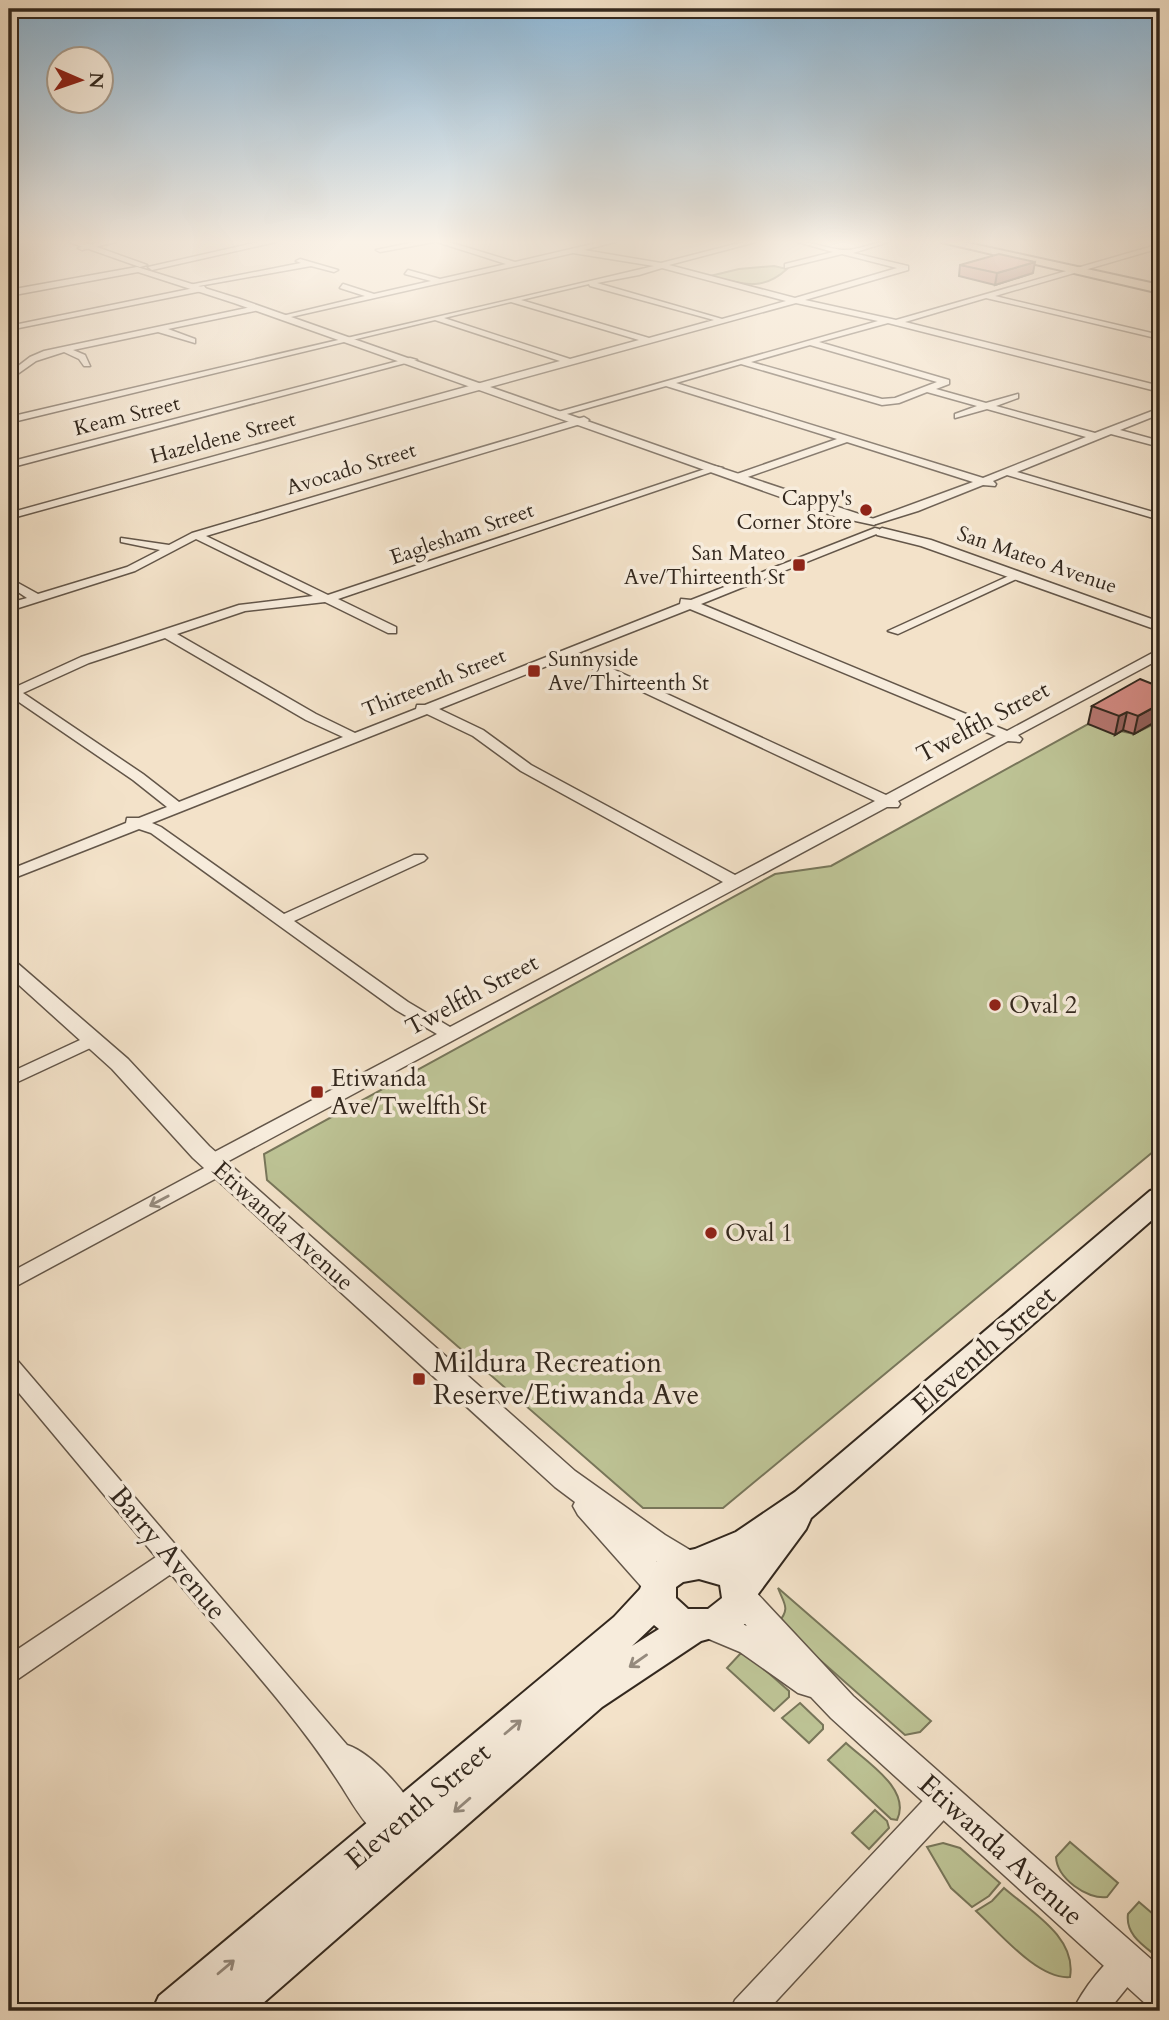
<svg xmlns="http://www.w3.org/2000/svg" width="1169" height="2020" font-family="Cardo,serif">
<rect width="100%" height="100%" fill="#f3e2c9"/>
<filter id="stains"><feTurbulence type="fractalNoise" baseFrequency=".00286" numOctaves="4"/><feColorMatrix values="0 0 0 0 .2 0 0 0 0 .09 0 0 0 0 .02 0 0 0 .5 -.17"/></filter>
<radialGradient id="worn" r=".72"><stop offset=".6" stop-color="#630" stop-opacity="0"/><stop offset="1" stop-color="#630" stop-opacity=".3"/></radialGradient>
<path fill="#bdc395" stroke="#78765a" stroke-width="2" d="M774 266 787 269C761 293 740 283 710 276L739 269Z
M1160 721V1146L723 1508H643L267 1180 264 1154 775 874 831 866 1088 724 1134 734Z
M778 1588 931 1721 920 1732 905 1735 778 1623C791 1608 784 1604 778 1588Z
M740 1654H747L789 1691V1697L774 1711 727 1668Z
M800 1703 823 1725V1729L809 1743 782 1718Z
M846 1743C865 1761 912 1789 897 1820L891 1819 828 1760Z
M875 1810 887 1821 889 1828 869 1849 852 1833Z
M1070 1842 1118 1883 1107 1897C1087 1900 1057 1878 1056 1857Z
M943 1843 960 1848 1000 1883 989 1896 972 1907 951 1888 927 1847Z
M1004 1888C1030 1911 1077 1937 1070 1977 1038 1980 999 1932 976 1911L992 1901Z
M1139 1902 1160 1920V1959C1146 1947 1125 1936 1128 1914Z"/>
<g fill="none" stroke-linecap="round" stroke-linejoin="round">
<defs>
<path id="minor" d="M100 242H116L82 250 78 248Z
M415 242H434L380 252 376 250Z
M437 242H449L515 262 601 242H615L584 250 661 263 743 242H756L669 265 795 298 897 268 842 254 785 268V264L833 252 798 242C814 242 828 249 843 250 857 251 873 242 888 242L853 253 908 266V270L805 300 896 320 1160 244V248L995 296 1160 335V339L986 298 905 322 1160 386V392L888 323 819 342 949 380V384L936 389 986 403 1018 394V398L996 406 1095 433 1160 408V414L1120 430 1160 441V447L1111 434 1017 472 1160 514V520L1007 475 993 481 996 484 995 486 983 485 918 511 876 524 872 523V519L973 482 847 442 742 479H734V475L837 439 666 386 556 417 551 414 878 321 796 303 9 519V513L560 361 435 320 9 423V417L654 266 573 253 282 319 278 317 365 296 340 288 343 284 374 294 431 281 405 274 408 270 440 279 506 264ZM662 268 786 301 722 319 597 283 639 275ZM589 284 590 286 714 320 649 338 521 300ZM511 302 639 340 570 359 444 318ZM810 345 937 382 895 398 882 399 751 362ZM741 364 882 405 899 403 927 392 977 406 955 414V418L987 409 1086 437 983 478 676 383Z
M300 259 338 270 334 272 311 266 193 287 189 285 301 263 296 261Z
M204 286 207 290 9 330V326Z
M256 306 259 310 168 329 195 339V343L158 332 73 350 85 355 90 366H84L79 359 64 352 36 361 9 380V373L30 357 44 351Z
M410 358 417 360 9 468V462Z
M584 417 589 420 587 422 206 536 328 595 714 466 723 468 338 599 396 627V633H388L325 602 245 611 177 634 316 714 355 733 416 709 417 705H425L680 604 681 599 691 600 875 528 879 529V533L701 604 1007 731 1156 651 1160 650V659L1018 735 1022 739 1020 742 1008 741 898 801 900 804 898 807H887L225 1163 229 1168 226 1173 9 1290V1273L206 1167 202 1162 205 1157 437 1034 396 1010 151 833 139 829 9 880V870L126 823 127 818H139L167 807 133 780 13 698 9 699V690L81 657 239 605 313 596 196 539 135 571 9 611V603L27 598 9 586V578L38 594 127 567 160 550 121 542V538L169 545 192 533ZM690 609 996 736 886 795 578 653ZM165 638 306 720 343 737 179 802 143 774 23 693 89 663ZM567 658 577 661 875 801 735 875 531 765 483 730 439 709ZM427 714 473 736 521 771 723 882 450 1027 408 1002 294 921 424 861 427 858 424 855H414L284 914 161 827 152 823Z
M1013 574 1023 576 898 634 888 631Z
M93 1034 102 1040 99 1044 9 1086V1073Z
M9 1357 17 1360 347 1745C372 1753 409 1794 419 1819L415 1829 405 1833 402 1840 392 1844C369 1835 353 1804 340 1784 292 1709 228 1643 171 1574L18 1679 9 1682V1655L156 1557 9 1381Z
M944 1785 954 1789 958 1799 954 1809 767 2011H730L735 2000 934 1789Z
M1127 1948 1138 1952 1142 1963 1138 1974 1108 2011H1073C1081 1992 1108 1955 1127 1948Z"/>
<path id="tertiary" d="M69 242H83L147 265 140 267Z
M258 242H276L152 270 148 267Z
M137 267 240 299 718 467 880 521 874 525 837 517 234 303 138 272 9 296V290Z
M882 528 931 540 1160 622V631L921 546 877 535 875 532Z
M9 960 16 962 128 1059 209 1146 575 1471 665 1535 700 1556 704 1565 700 1574 689 1578 656 1561 674 1585 670 1594 659 1598 648 1594 578 1515 573 1506 575 1502 555 1487 193 1158 112 1069 9 976Z
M741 1585 752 1588 853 1696 1160 1967V2010L1147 2005 831 1718 811 1697 798 1693 740 1652 697 1634 692 1624 697 1614 708 1610 747 1626 730 1608 726 1598 730 1588Z"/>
<path id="secondary" d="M1160 1188V1213L811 1518 806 1529 758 1594 748 1621 737 1631 701 1641 602 1707 254 2011H152L159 1996 614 1617 640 1589 647 1572 655 1562 676 1553 695 1549 736 1532 795 1492 1150 1191ZM699 1579 720 1585 722 1598 708 1609H688L676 1598V1587L683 1582ZM654 1625 659 1629 632 1646Z"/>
<path id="trunk" d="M941 242H963L1160 285V293Z"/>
</defs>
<use href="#minor" stroke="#635649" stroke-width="3"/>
<use href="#tertiary" stroke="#635649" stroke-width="3"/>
<use href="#secondary" stroke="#33281e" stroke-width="4"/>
<use href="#trunk" stroke="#33281e" stroke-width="4"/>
<use href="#minor" fill="#f7ecdc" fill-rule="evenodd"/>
<use href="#tertiary" fill="#f7ecdc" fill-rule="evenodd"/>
<use href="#secondary" fill="#f7ecdc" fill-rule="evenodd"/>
<use href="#trunk" fill="#f3e2c9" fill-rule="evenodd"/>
</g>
<path fill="#b5766f" stroke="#33281e" stroke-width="2" d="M960 265 1033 273 995 285 959 276Z
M1160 687V721L1155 722 1134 734 1123 730 1115 735 1088 724 1092 706Z"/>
<path fill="#93605a" stroke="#33281e" stroke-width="2" d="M1035 262 1033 273 995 285 997 273Z
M1160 704V721L1155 722 1134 734 1138 716Z
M1127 712 1123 730 1115 735 1119 716Z"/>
<path fill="#d28981" stroke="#33281e" stroke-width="2" d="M999 254 1035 262 997 273 960 265Z
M1140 679 1160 687V704L1138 716 1127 712 1119 716 1092 706Z"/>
<defs><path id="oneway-shaft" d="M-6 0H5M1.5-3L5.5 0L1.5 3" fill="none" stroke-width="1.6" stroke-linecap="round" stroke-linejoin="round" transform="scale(1.75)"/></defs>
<g stroke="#958a7d">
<use href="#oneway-shaft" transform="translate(159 1201) rotate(152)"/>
<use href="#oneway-shaft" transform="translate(638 1661) rotate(145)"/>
<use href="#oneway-shaft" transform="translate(513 1727) rotate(-40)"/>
<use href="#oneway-shaft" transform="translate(462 1805) rotate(139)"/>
<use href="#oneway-shaft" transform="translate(226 1967) rotate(-40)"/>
</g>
<linearGradient id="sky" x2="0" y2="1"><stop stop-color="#8bb7d8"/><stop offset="0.46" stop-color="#faf2e7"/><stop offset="1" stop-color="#faf2e7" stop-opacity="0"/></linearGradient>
<rect width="1169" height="525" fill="url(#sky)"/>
<g fill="#8f2418" stroke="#f7ecdc" stroke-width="2.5">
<circle cx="866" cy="510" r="7"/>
<rect x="792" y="558" width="14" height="14" rx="3.5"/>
<rect x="527" y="664" width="14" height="14" rx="3.5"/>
<circle cx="995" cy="1005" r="7"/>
<rect x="310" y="1085" width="14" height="14" rx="3.5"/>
<circle cx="711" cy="1233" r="7"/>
<rect x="412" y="1372" width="14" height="14" rx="3.5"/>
</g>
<g text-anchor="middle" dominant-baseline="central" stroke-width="7" stroke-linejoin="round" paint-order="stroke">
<g font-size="21" fill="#33281e" stroke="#f7ecdc">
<text transform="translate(127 416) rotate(-14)">Keam Street</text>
<text transform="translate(223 438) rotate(-15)">Hazeldene Street</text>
<text transform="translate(351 469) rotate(-17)">Avocado Street</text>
<text transform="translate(462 534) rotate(-19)">Eaglesham Street</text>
<text transform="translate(1037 560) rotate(19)">San Mateo Avenue</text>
<text transform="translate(434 683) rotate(-22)">Thirteenth Street</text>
</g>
<g font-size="21" fill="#33281e" stroke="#f7ecdc" text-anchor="end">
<text x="852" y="498">Cappy's<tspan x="852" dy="24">Corner Store</tspan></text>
<text x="785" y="553">San Mateo<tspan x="785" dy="24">Ave/Thirteenth St</tspan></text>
<text x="548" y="659" text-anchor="start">Sunnyside<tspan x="548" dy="24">Ave/Thirteenth St</tspan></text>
</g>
<g font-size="24" fill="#33281e" stroke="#f7ecdc">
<text transform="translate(983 722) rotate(-28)">Twelfth Street</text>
<text transform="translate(472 995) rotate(-28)">Twelfth Street</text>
<text transform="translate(283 1226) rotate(42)">Etiwanda Avenue</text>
</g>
<g font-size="24" fill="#33281e" stroke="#f7ecdc" text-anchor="start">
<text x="1009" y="1005">Oval 2</text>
<text x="331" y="1078">Etiwanda<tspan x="331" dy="28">Ave/Twelfth St</tspan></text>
<text x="725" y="1233">Oval 1</text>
</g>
<g font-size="28" fill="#33281e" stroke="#f7ecdc">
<text transform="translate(984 1350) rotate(-41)">Eleventh Street</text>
<text transform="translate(168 1553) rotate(50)">Barry Avenue</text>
<text transform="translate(418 1806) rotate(-40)">Eleventh Street</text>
<text transform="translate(1001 1850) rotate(42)">Etiwanda Avenue</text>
</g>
<g font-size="28" fill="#33281e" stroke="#f7ecdc" text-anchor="start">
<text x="433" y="1363">Mildura Recreation<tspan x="433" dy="32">Reserve/Etiwanda Ave</tspan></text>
</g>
</g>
<rect width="1169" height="2020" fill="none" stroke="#f3e2c9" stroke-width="35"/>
<rect x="10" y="10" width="1148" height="1999" fill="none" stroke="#33281e" stroke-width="3.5"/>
<rect x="18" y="18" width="1134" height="1985" fill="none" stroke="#33281e" stroke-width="2"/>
<g transform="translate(80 80) rotate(92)"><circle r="33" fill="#f7ecdc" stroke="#a99e90" stroke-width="2"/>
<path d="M0-5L12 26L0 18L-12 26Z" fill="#8f2418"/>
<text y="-10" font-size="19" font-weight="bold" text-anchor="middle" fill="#33281e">N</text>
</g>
<rect width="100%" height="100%" filter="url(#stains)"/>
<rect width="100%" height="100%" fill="url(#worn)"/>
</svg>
